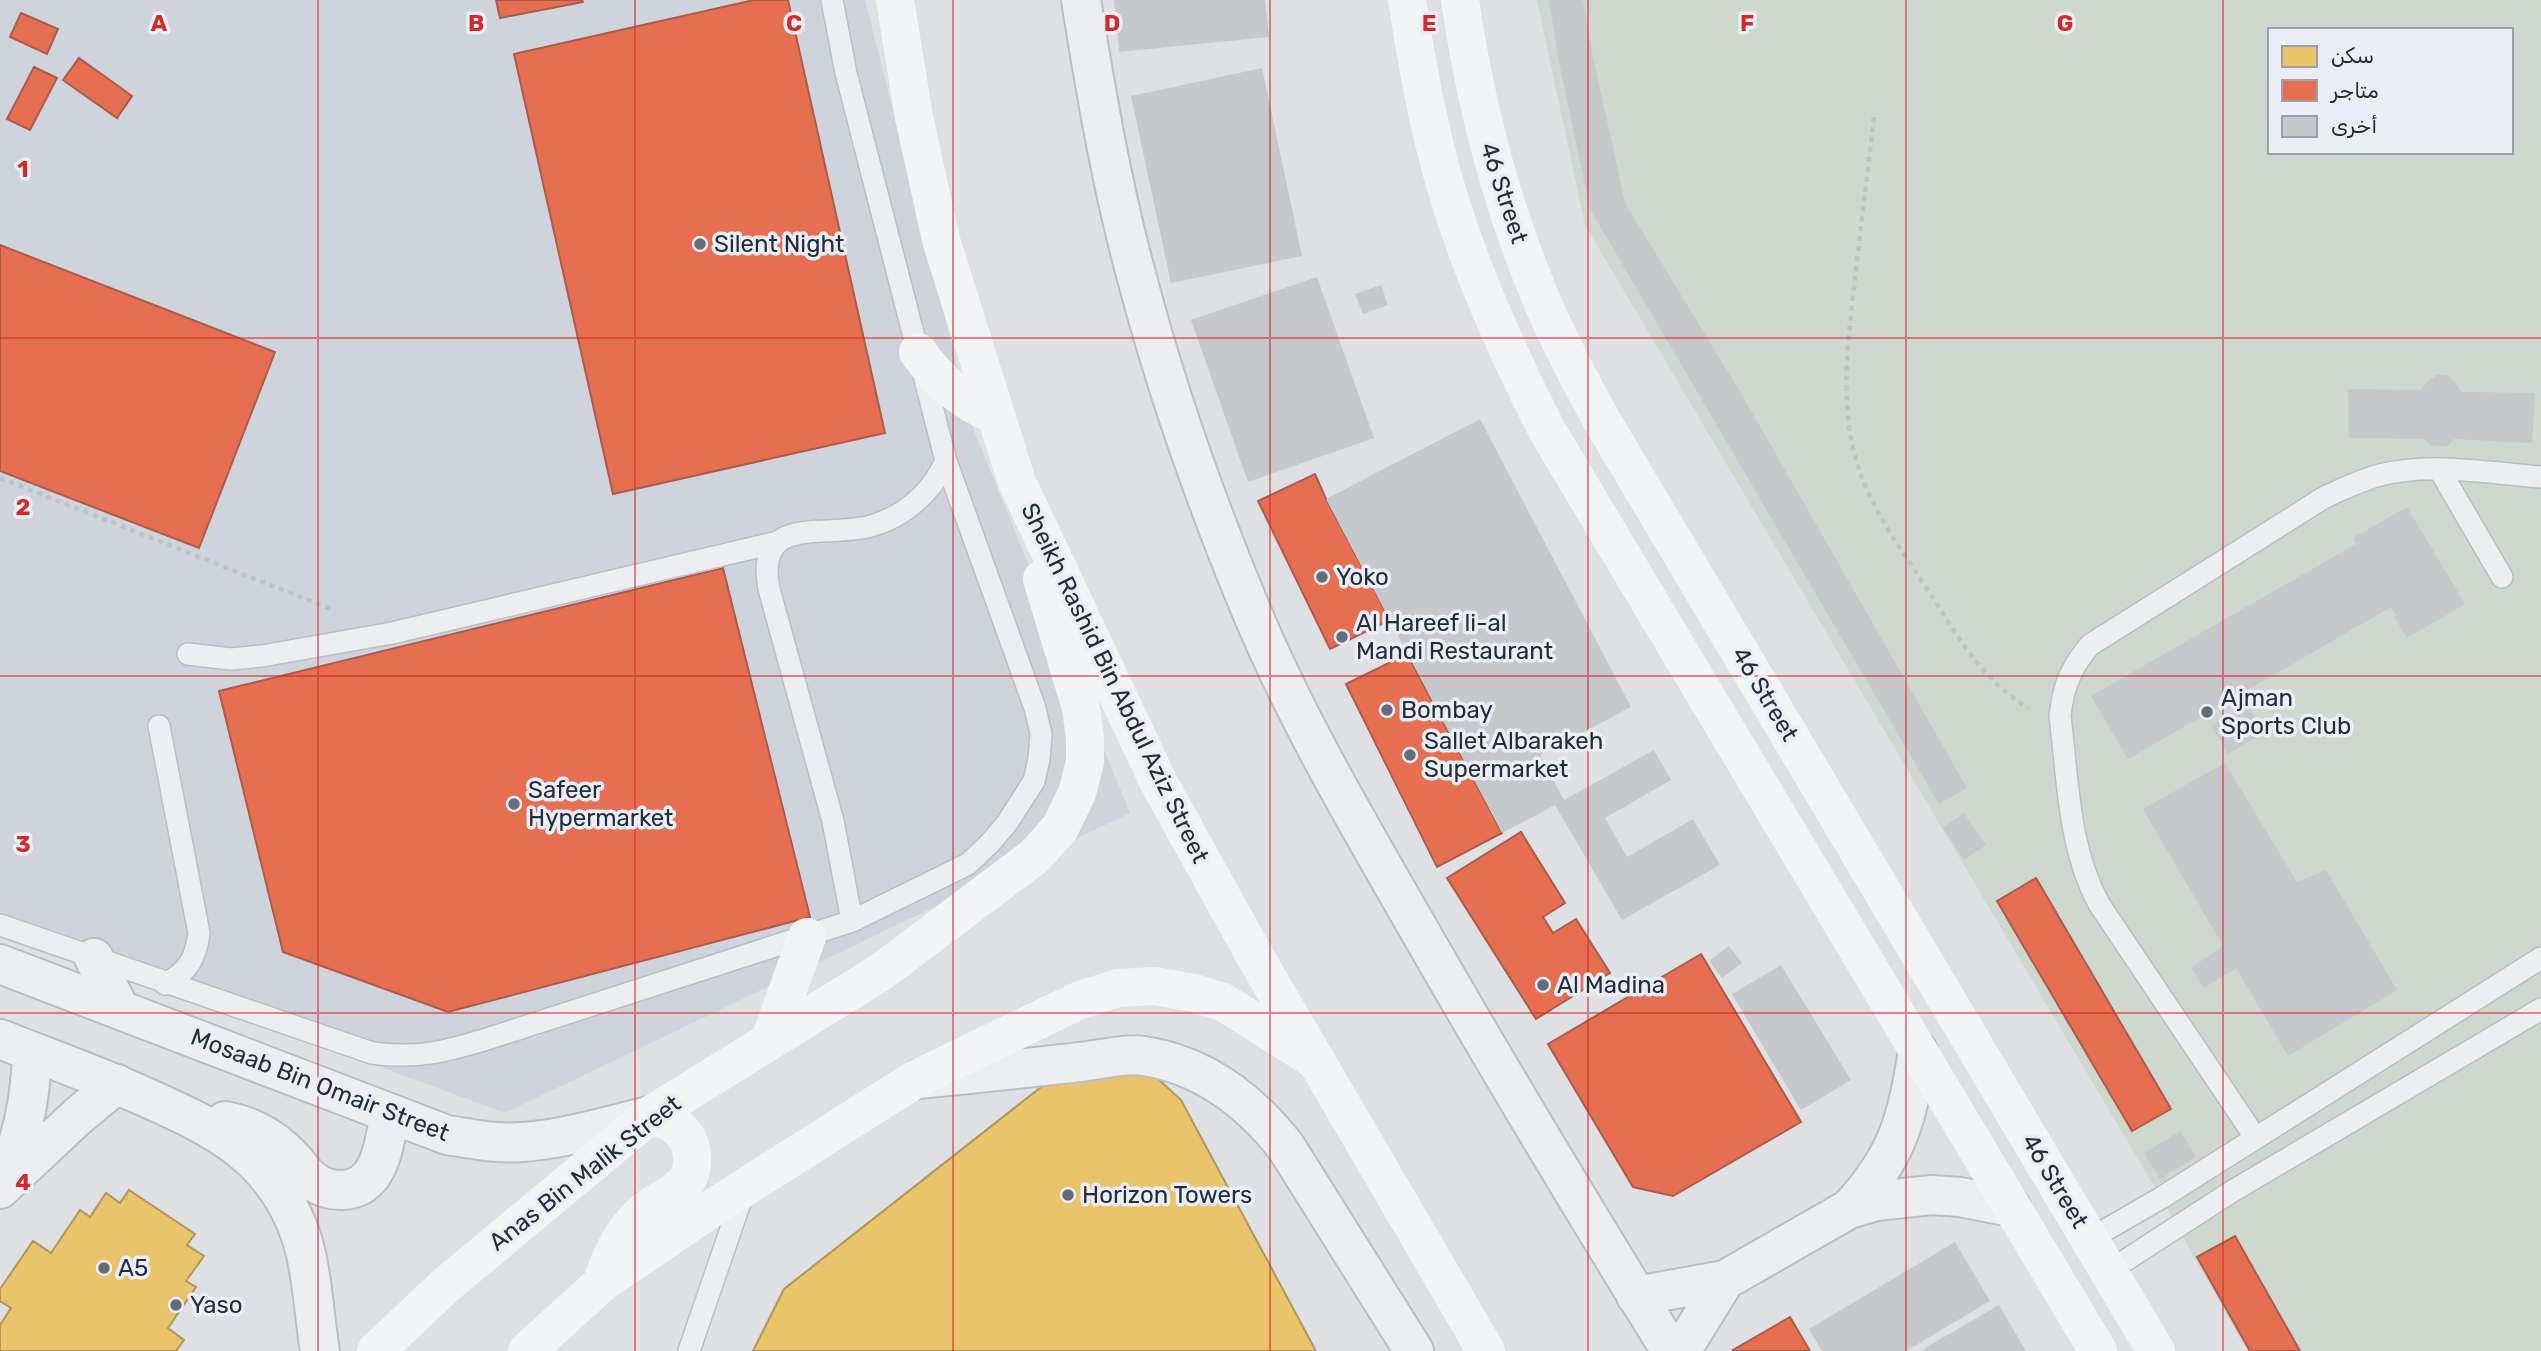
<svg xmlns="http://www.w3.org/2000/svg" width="2541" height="1351" font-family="Rubik,'Noto Naskh Arabic',sans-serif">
<rect width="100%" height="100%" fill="#dee0e4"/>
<path fill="#cfd3db" d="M0 0H865L972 426 1130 813 505 1113 0 926Z"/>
<path fill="#ced8ce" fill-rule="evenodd" d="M1537 0H2541V1351H2247L2161 1198 1585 225ZM2270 30H2511V152H2270Z"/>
<path fill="#e9c46a" stroke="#ae965d" stroke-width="2" d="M1143 1065 1181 1100 1316 1351H753L784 1289 1064 1069Z
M129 1190 195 1234 187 1245 204 1256 186 1281 196 1287 168 1328 184 1340 176 1351H0V1325L11 1308 0 1301V1289L33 1241 51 1253 80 1210 90 1217 106 1193 120 1203Z"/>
<path fill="#e76f51" stroke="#ac5b4c" stroke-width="2" d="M496 0H582L583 2 500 18Z
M754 0H788L885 433 613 494 514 54Z
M21 13 58 29 47 54 10 37Z
M79 58 132 96 117 118 63 80Z
M34 67 57 78 30 130 7 119Z
M0 245 275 352 199 548 0 471Z
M1315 474 1326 499 1390 620 1330 649 1258 501Z
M723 568 810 917 448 1012 283 952 219 691Z
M1407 654 1502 833 1437 867 1346 684Z
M1521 832 1565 903 1543 917 1553 933 1576 919 1610 973 1536 1019 1447 878Z
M2036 878 2171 1109 2132 1131 1997 901Z
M1701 954 1801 1122 1673 1196 1633 1187 1548 1044Z
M2235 1236 2300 1351H2250L2197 1257Z
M1790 1317 1810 1351H1734L1733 1350Z"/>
<path fill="#c6c8cc" d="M1114 0H1265L1269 37 1119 52Z
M1549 0H1583L1593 57 1625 203 1742 395 1967 788 1939 804 1590 209 1559 62Z
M1262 68 1302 256 1171 283 1131 96Z
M1317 277 1374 438 1248 482 1191 320Z
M1381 285 1388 305 1363 314 1355 294Z
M2437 375H2447L2454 381 2462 392 2535 393 2532 443 2453 439 2448 446H2439L2430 445 2424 439 2349 438 2348 389 2421 390 2428 381Z
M1480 419 1631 707 1540 755 1564 800 1654 750 1671 780 1605 818 1627 857 1693 819 1720 865 1622 920 1555 805 1502 833 1326 499Z
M2407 507 2465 604 2407 638 2394 617 2396 615 2391 607 2128 759 2091 696 2356 544 2353 538Z
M2247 705 2264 733 2228 754 2211 726Z
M2225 763 2297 882 2326 870 2397 990 2288 1056 2236 968 2204 988 2191 968 2223 946 2143 809Z
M1964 813 1986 845 1964 860 1943 828Z
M1729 946 1742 963 1722 978 1709 961Z
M1781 965 1851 1080 1801 1110 1732 994Z
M2180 1131 2196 1157 2160 1179 2144 1153Z
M1955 1242 1990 1301 1906 1351H1822L1809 1329Z
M1999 1305 2026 1351H1920Z"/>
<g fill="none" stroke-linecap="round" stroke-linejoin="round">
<defs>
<path id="service" d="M2439 469 2502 577
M188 654 231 659 262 656 392 633 778 542
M159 726 199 933C196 958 188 972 165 984
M852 921 833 821 769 589C754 512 827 539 871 526 905 516 931 493 946 461
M0 925 372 1053C417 1059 444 1052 487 1039L852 921 968 864 990 843 1007 823 1034 781 1039 759 1041 734 1035 708 946 461 846 73 832 0
M2255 1137 2099 904C2068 847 2068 779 2060 716 2063 687 2071 667 2090 645L2325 497C2343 489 2361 480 2380 475 2432 462 2489 473 2541 477
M2090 1239 2161 1198 2541 958
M2109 1271 2231 1192 2541 1009
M689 1351 744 1191"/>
<path id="minor" d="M1081 0C1096 93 1112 187 1137 278 1167 392 1206 502 1251 610 1296 718 1356 820 1414 921 1497 1066 1583 1209 1671 1351
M919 1079C973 1074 1026 1068 1080 1062 1100 1060 1125 1053 1144 1056 1203 1065 1250 1101 1286 1147L1414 1351
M2 1185C22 1143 31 1097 32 1052
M0 1189 78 1116 117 1084
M1849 1209C1898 1157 1907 1119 1918 1051
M1636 1296 1725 1280 1849 1209 1876 1201 1932 1195 1960 1197 2011 1207
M1681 1351 1725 1280"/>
<path id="tertiary" d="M94 958 119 1008
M0 964 447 1135C472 1139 497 1144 522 1142 565 1139 607 1126 649 1116
M0 1039C48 1058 96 1075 143 1096 215 1128 273 1155 301 1236 312 1269 314 1315 320 1351
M225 1121C253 1126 275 1139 294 1160 300 1167 305 1175 312 1180 321 1188 331 1190 343 1190 381 1188 384 1143 390 1114"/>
</defs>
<use href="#service" stroke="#bcbec2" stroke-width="24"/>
<use href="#minor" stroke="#bcbec2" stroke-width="42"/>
<use href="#tertiary" stroke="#bcbec2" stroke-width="42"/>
<path stroke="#c0c1c7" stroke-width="4.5" stroke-dasharray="5 5" stroke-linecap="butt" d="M1874 117C1868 168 1862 218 1856 269 1849 336 1837 404 1859 469 1875 516 1906 556 1933 598 1960 640 1984 682 2029 708
M0 478 331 609"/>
<use href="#service" stroke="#edeef1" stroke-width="21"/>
<use href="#minor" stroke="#edeef1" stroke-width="38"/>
<use href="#tertiary" stroke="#edeef1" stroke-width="38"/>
<path stroke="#f2f4f5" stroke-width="38" d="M895 0 914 117 941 240 1017 482 1159 783 1256 958 1486 1351
M1407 0C1419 77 1433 154 1459 228 1483 298 1514 366 1548 432L2098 1351
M1460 0C1474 96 1497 189 1533 279 1552 328 1576 373 1601 419L2156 1351
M918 352C939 382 962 401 995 415
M770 1039 807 937
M604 1277C612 1251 628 1222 651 1206 663 1198 677 1193 686 1181 690 1176 692 1168 692 1161 693 1134 674 1120 649 1116
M376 1351 446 1285 649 1116 881 972 1035 856 1060 828 1077 793 1085 762V738L1081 708 1042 579
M527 1351 602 1283 700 1216 914 1080 1080 1000 1118 988 1155 986 1194 993 1223 1002 1312 1058"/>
</g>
<path fill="none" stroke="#d62828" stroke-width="2" stroke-opacity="0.55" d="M318 0V1351M635 0V1351M953 0V1351M1270 0V1351M1588 0V1351M1906 0V1351M2223 0V1351M0 338H2541M0 676H2541M0 1013H2541"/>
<g fill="#656b79" stroke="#ebeef5" stroke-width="2.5">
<circle cx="700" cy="244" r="7"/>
<circle cx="1322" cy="577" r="7"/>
<circle cx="1342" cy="637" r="7"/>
<circle cx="1387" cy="710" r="7"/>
<circle cx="2207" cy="712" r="7"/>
<circle cx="1410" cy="755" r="7"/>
<circle cx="514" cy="804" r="7"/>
<circle cx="1543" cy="985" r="7"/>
<circle cx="1068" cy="1195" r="7"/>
<circle cx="104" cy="1268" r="7"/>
<circle cx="176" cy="1305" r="7"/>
</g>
<g text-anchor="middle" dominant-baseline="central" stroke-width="7" stroke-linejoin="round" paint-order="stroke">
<g font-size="24" fill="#242c3f" stroke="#ebeef5">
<text transform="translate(1504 193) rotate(72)">46 Street</text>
<text transform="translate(1115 683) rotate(64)">Sheikh Rashid Bin Abdul Aziz Street</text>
<text transform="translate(1765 694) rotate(59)">46 Street</text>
<text transform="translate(320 1085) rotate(21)">Mosaab Bin Omair Street</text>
<text transform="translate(585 1173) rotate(-38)">Anas Bin Malik Street</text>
<text transform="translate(2055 1181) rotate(59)">46 Street</text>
</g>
<g font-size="24" fill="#242c3f" stroke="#ebeef5" text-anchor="start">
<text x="714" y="244">Silent Night</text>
<text x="1336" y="577">Yoko</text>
<text x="1356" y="623">Al Hareef li-al<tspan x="1356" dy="28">Mandi Restaurant</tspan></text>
<text x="2221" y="698">Ajman<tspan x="2221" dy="28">Sports Club</tspan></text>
<text x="1401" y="710">Bombay</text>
<text x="1424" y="741">Sallet Albarakeh<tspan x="1424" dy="28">Supermarket</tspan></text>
<text x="528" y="790">Safeer<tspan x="528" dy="28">Hypermarket</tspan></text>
<text x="1557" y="985">Al Madina</text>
<text x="1082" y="1195">Horizon Towers</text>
<text x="118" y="1268">A5</text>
<text x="190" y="1305">Yaso</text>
</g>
</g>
<g font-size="23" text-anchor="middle" font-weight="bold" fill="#d62828" stroke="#ebeef5" stroke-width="7" stroke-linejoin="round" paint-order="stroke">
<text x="159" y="31">A</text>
<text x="476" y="31">B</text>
<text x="794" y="31">C</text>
<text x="1112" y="31">D</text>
<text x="1429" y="31">E</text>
<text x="1747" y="31">F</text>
<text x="2065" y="31">G</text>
<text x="23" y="177">1</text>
<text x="23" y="515">2</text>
<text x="23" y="852">3</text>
<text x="23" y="1190">4</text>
</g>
<rect x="2268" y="28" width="245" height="126" fill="#ebeef5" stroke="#9ba0ac" stroke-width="2"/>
<rect x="2282" y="46" width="35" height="21" fill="#e9c46a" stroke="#9ba0ac" stroke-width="2"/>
<text x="2331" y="63" font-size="21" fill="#242c3f">سكن</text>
<rect x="2282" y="80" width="35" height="21" fill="#e76f51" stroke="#9ba0ac" stroke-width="2"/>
<text x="2331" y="98" font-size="21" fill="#242c3f">متاجر</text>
<rect x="2282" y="116" width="35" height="21" fill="#c6c8cc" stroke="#9ba0ac" stroke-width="2"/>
<text x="2331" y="133" font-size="21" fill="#242c3f">أخرى</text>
</svg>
